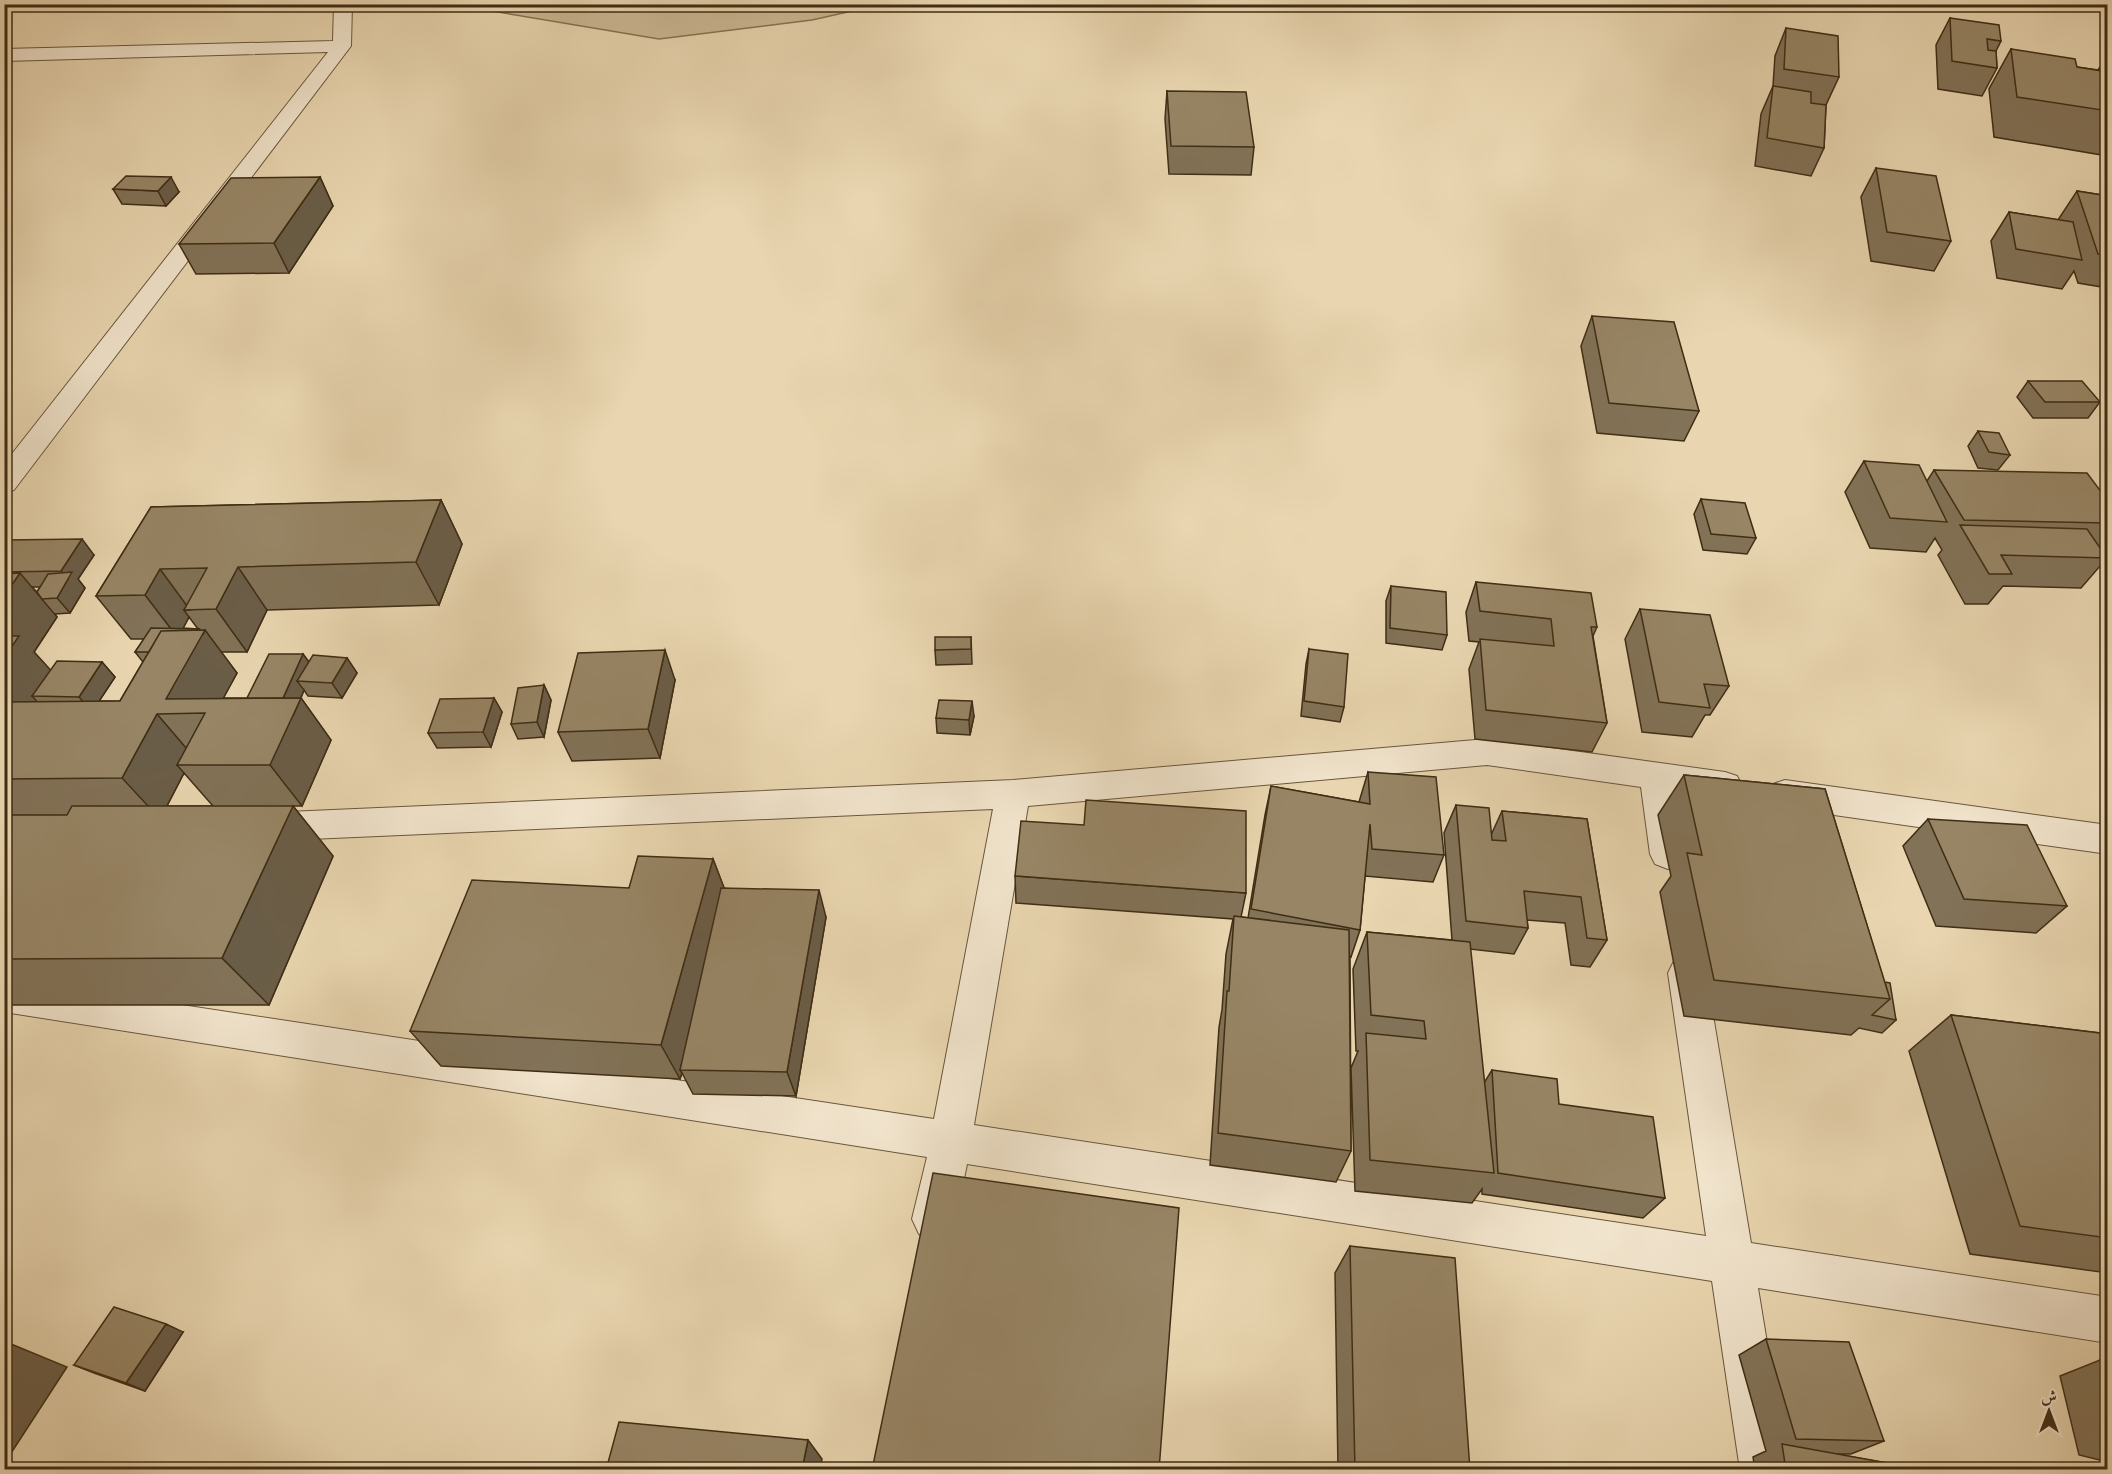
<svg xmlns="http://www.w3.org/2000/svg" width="2112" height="1474" font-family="Vollkorn,Amiri,serif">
<rect width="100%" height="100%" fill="#e9d6b0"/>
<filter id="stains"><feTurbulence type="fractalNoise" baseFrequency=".00333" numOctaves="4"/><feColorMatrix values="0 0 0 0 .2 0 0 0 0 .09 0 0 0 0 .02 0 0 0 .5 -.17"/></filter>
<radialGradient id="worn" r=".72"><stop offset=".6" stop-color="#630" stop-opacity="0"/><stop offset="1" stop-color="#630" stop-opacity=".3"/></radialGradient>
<path fill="#ccb995" stroke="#867354" stroke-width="1.5" d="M456 5H879L812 20 659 39Z"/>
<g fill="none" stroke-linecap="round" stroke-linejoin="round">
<defs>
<path id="minor" d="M334 4H352L351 46 14 490 4 493V464L328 52 4 61V49L333 41Z
M1487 739 1725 772 1737 776 1742 786 1737 796 1725 800 1676 792 1686 854 1681 864 1668 869 1655 864 1650 854 1641 787 1487 765 1028 806 974 1125 1706 1236 1668 973 1674 961 1687 956 1700 961 1706 973 1751 1243 2108 1297V1343L1758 1288 1788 1470H1740L1712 1281 967 1164 956 1219 949 1234 934 1241 919 1234 912 1219 927 1157 4 1012V978L934 1119 993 809 264 841 252 837 247 827 252 817 264 813 1013 780Z
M1785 780 2108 825V854L1785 808 1773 804 1768 794 1773 784Z"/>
</defs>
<use href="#minor" stroke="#6a573b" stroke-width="2"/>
<use href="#minor" fill="#f1e4cc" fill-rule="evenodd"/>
</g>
<path fill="#827257" stroke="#3f2d14" stroke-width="1.5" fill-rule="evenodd" d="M432 4H453L448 8 433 7Z
M1950 18 2001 41 1996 51 1997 68 1982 96 1938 89 1936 45Z
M1786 28 1839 77 1826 105 1824 148 1811 176 1755 166 1761 114 1773 86 1775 56Z
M2011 49 2077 67 2098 70 2102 64H2108V156L1994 137 1989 89Z
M1167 91 1254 147 1251 175 1169 174 1165 119Z
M1876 168 1951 241 1934 271 1871 261 1861 197Z
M320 177 333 206 289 273 196 274 179 244Z
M113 189 179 192 166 206 122 204Z
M2077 191 2108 196V288L2078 283 2074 271 2062 289 1997 278 1991 241 2009 212 2058 220Z
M1592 316 1699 411 1684 441 1597 433 1581 346Z
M2028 381 2100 402 2088 418H2033L2017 397Z
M1978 431 2010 455 1998 470 1978 468 1968 446Z
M1864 461 1927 481 1934 470 2108 501V543L2101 550 2107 558 2081 588 2003 586 1988 604H1965L1938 555 1942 550 1935 538 1926 552 1870 548 1845 492Z
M1701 499 1756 538 1747 554 1703 550 1694 514Z
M441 500 462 544 439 605 267 610 247 652H221L237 673 223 698H247L303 654 309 662 347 658 357 673 342 698 308 696 304 690 301 698 331 740 302 806H293L333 856 269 1005H4V542L94 555 78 579 85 588 70 613 55 614 57 617 34 652 50 670 102 662 115 677 99 701H120L143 662 135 652 144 639H131L96 596 151 507ZM32 587H40L37 592ZM189 617 198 629 183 628ZM184 773 213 806H167Z
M1476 582 1597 627 1593 636 1607 723 1592 752 1475 739 1469 669 1479 642 1469 641 1466 612Z
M1391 586 1447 635 1442 650 1386 643V601Z
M1640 609 1729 686 1710 715H1705L1692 737 1642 732 1625 639Z
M971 637 972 664 936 665 935 650Z
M1309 649 1344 707 1340 722 1301 716 1306 664Z
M675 680 660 758 572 761 558 732Z
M544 685 551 700 544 737 518 739 511 724Z
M494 698 502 712 491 747 437 748 428 733Z
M974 716 970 735 937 733 936 718Z
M1368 772 1444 855 1433 882 1365 876 1360 930 1351 957 1350 956 1351 1151 1336 1182 1210 1165 1219 1027 1222 1010 1226 954 1233 919 1016 903 1015 876 1246 893 1241 917 1248 918 1265 815 1271 786 1359 802Z
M1684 775 1825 789 1896 1020 1882 1033 1859 1028 1851 1035 1684 1016 1660 892 1671 876 1658 815Z
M1456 805 1491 835 1502 811 1587 819 1607 940 1590 967 1571 965 1565 923 1527 920 1528 928 1514 954 1470 949 1484 1083 1492 1070 1559 1104 1665 1198 1643 1218 1482 1194V1189L1472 1203 1355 1191 1351 1068 1358 1051H1356L1353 969 1367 932 1452 940 1444 833Z
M1928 819 2067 906 2036 933 1936 926 1903 846Z
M713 859 724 888 826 917 796 1096 693 1094 682 1073 680 1079 441 1066 410 1031 629 888Z
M1951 1015 2108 1034V1273L1970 1254 1909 1051Z
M1350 1246 1470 1470H1338L1335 1273Z
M183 1332 145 1391 94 1373 74 1365Z
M1766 1339 1884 1441 1851 1454H1836L1926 1470H1755L1753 1457 1766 1451 1739 1355Z
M2100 1360 2108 1362V1462L2079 1455 2060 1376Z"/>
<path fill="#6a5d47" stroke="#3f2d14" stroke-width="1.5" d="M447 4H453L448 8Z
M171 177 179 192 166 206 158 191Z
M320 177 333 206 289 273 274 243Z
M441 500 462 544 439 605 416 562Z
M82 539 94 555 78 579 85 588 70 613 57 598 68 579 61 571Z
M238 567 267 610 247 652 216 609Z
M160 569 190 610H184L189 617 178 638 145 595Z
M20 573 57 617 34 652 58 678 32 696 41 706 4 765V596Z
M199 629 203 634 205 630 237 673 211 721 205 713 166 699Z
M665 650 675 680 660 758 648 729Z
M303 654 314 669 297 681 304 690 293 716 301 698 331 740 302 806 270 765 276 714Z
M347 658 357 673 342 698 332 683Z
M102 662 115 677 92 712 79 697Z
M544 685 551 700 544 737 537 722Z
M494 698 502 712 491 747 483 732Z
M972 701 974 716 970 735 969 720Z
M157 714 193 756 177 765 184 773 160 819 122 778Z
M293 806 333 856 269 1005 222 958Z
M713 859 728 898 680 1070 682 1073 680 1079 661 1045Z
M819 890 826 917 796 1096 787 1072Z
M166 1324 183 1332 145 1391 126 1383Z
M11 1344 67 1367 4 1464V1353Z
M808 1440 822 1459 820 1470H802Z"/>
<path fill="#978565" stroke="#3f2d14" stroke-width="1.5" d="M1950 18 1999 25 2001 41 1987 39 1988 50 1996 51 1997 68 1952 61Z
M1786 28 1838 36 1839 77 1784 69Z
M2011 49 2075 59 2077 67 2103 71 2102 64H2108V111L2017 97Z
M1773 86 1811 92V103L1826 105 1824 148 1767 138Z
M1167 91 1246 92 1254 147 1171 146Z
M1876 168 1936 176 1951 241 1887 232Z
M126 176 171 177 158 191 113 189Z
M320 177 274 243 179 244 231 178Z
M2077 191 2108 196V255L2098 254Z
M2009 212 2073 222 2082 260 2016 249Z
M1592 316 1674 322 1699 411 1609 403Z
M2028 381H2082L2100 402H2045Z
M1978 431 1999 433 2010 455 1989 452Z
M1864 461 1919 465 1947 522 1890 518Z
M1934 470 2087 473 2108 501V523L1964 520Z
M1701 499 1745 503 1756 538 1711 534Z
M441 500 416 562 238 567 216 609 184 610 207 568 160 569 145 595 96 596 151 507Z
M1960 525 2087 529 2107 558 2001 555 2012 574H1989Z
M82 539 61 571 4 572V542L5 540Z
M72 572 57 598 42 599 37 592 48 574Z
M20 573 4 596V574Z
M1476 582 1591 593 1597 627H1591L1607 723 1486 710 1480 639 1554 646 1551 619 1480 611Z
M1391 586 1446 592 1447 635 1390 628Z
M1640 609 1710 615 1729 686 1704 684 1710 708 1659 702Z
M151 628 199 629 198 630 161 631 149 652H135Z
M205 630 166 699 301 698 270 765H177L205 713 157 714 122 778 4 779V702L120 701 161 631Z
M4 636H19L4 658Z
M935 637H971V649L935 650Z
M1309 649 1348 654 1344 707 1304 701Z
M665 650 648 729 558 732 578 653Z
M269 654H303L283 698H247Z
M313 655 347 658 332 683 297 681Z
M57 661 102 662 79 697 32 696Z
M544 685 537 722 511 724 518 688Z
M494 698 483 732 428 733 440 699Z
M939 700 972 701 969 720 936 718Z
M1368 772 1436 777 1444 855 1372 849 1370 824 1360 930 1251 909 1271 786 1370 804Z
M1684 775 1825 789 1890 999 1714 980 1687 853 1702 855Z
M1086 800 1246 811V893L1015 876 1021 821 1084 825Z
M1456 805 1489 808 1492 840 1506 841 1502 811 1587 819 1607 940 1587 938 1581 897 1524 891 1528 928 1466 921Z
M72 806H293L222 958 4 959V815H67Z
M1928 819 2027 825 2067 906 1964 899Z
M638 856 713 859 661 1045 410 1031 472 880 629 888Z
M721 888 819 890 787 1072 680 1070Z
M1234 916 1349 930 1351 1151 1218 1133 1227 991H1229Z
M1367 932 1470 942 1494 1173 1370 1160 1366 1033 1426 1039 1424 1021 1371 1015Z
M1885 982 1890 983 1896 1020 1872 1015 1890 999Z
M1951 1015 2108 1034V1238L2020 1226Z
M1492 1070 1557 1079 1559 1104 1653 1117 1665 1198 1498 1173Z
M933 1173 1179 1208 1159 1470H872Z
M1350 1246 1455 1258 1470 1470H1355Z
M114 1307 166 1324 126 1383 74 1365Z
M1766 1339 1849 1342 1884 1441 1796 1439Z
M4 1342 11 1344 4 1353Z
M2100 1360 2108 1362V1389Z
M619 1422 808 1440 802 1470H606Z
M1782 1444 1926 1470H1786Z"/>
<rect width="2112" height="1474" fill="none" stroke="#e9d6b0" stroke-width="24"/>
<rect x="6" y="6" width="2100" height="1462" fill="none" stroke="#3f2d14" stroke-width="3"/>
<rect x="12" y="12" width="2088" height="1450" fill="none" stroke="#3f2d14" stroke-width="1.5"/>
<g transform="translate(2049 1411)" stroke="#f1e4cc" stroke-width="4.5" paint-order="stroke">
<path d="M0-4.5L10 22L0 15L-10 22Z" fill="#3f2d14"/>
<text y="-9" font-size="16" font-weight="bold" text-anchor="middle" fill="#3f2d14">ش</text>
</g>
<rect width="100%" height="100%" filter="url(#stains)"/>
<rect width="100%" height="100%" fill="url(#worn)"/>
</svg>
